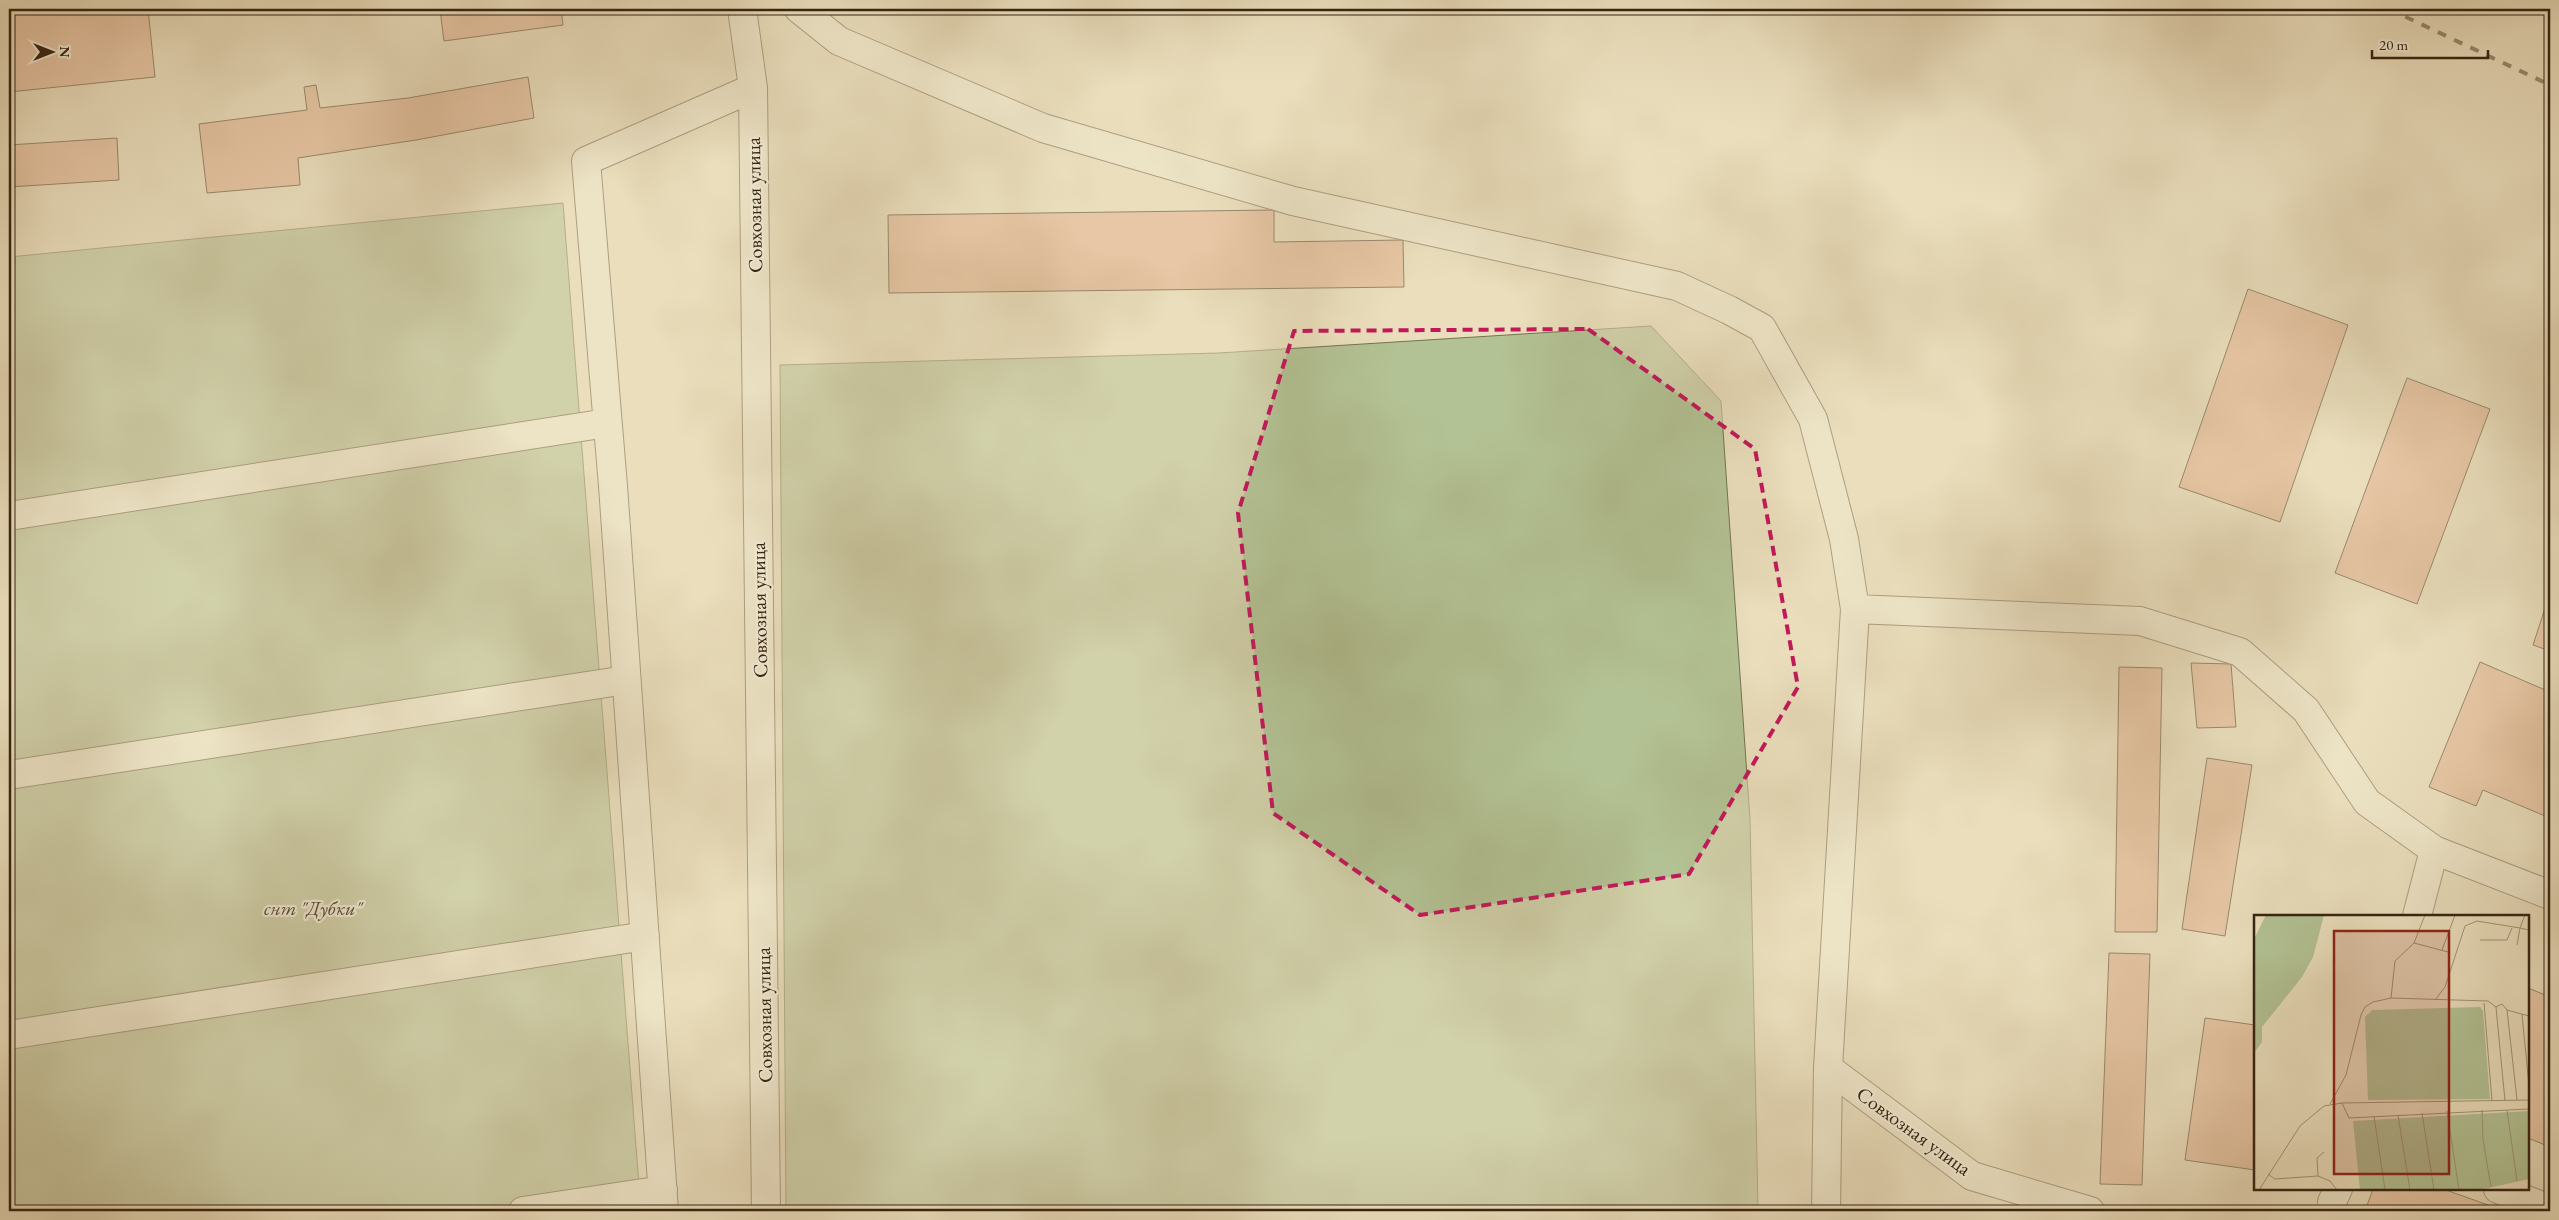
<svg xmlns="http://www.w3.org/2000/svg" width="2559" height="1220" font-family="'EB Garamond',serif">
<rect width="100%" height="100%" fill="#eadebc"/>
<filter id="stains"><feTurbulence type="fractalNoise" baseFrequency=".004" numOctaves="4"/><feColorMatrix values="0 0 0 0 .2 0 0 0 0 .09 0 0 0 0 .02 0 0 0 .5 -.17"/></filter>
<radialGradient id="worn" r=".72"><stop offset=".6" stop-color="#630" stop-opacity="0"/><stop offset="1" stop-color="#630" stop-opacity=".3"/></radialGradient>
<path fill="#b3c294" stroke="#747352" d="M563 203 641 1211H9V257Z
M1651 326 1721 401 1750 819 1758 1211H786L780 365 1219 353Z"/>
<path fill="#e5ac8a" stroke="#362410" d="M9 9H148L155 77 9 92Z
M440 9H561L563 25 444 41Z
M528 77 534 118 416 140 298 158 300 185 207 193 199 124 307 110 304 87 316 85 320 108 408 98Z
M117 138 119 180 9 187V145Z
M1274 210V242L1403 240 1404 287 889 293 888 215Z
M2248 289 2348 325 2280 522 2179 487Z
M2407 378 2490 409 2417 604 2335 573Z
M2550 593V651L2533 645Z
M2480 662 2550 692V818L2483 790 2476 806 2429 787Z
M2191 663 2231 664 2236 727 2197 728Z
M2119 667 2162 668 2157 932H2115Z
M2207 758 2252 765 2225 936 2182 929Z
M2109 953 2150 954 2142 1185 2100 1184Z
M2528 988 2550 997V1147L2528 1138Z
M2205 1018 2255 1025V1170L2185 1160Z
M2373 1189H2443L2505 1211H2365Z"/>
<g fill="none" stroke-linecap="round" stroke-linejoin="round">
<defs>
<path id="minor" d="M742 9 753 88 766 1211
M799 9 839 41 1043 128 1293 201 1677 286 1729 310 1762 328 1813 419 1844 539 1855 609 1828 1068 1826 1211
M9 516 607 423
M1855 609 2140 621 2240 652 2306 710 2367 802 2434 850 2550 895
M9 775 626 680
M2417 916 2434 850
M9 1035 645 936
M1828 1068 1972 1176 2090 1211
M2498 1189 2550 1209
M2332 1202 2338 1189
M523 1211 663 1190
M664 1211 613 486 586 161 753 88"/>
</defs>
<use href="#minor" stroke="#63523b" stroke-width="30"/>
<use href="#minor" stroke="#f1ead3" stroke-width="28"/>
<path stroke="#362410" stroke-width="4" stroke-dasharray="9 9" stroke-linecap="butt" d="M2389 9 2550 85"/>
</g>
<path d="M0 0H2559V1220H0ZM1588 329 1755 449 1798 687 1689 874 1420 915 1273 813 1238 513 1294 331Z" fill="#eadebc" fill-opacity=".55" fill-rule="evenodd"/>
<path fill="none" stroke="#c2185b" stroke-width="4" stroke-dasharray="10 6" stroke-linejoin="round" d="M1588 329 1755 449 1798 687 1689 874 1420 915 1273 813 1238 513 1294 331Z"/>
<g text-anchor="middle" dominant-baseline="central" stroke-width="4.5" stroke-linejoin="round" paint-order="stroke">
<g font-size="20" fill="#362410" stroke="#f1ead3">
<text transform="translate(754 205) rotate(-91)">Совхозная улица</text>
<text transform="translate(759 610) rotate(-91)">Совхозная улица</text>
<text transform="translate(764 1015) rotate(-91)">Совхозная улица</text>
<text transform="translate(1914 1131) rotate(36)">Совхозная улица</text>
</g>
<g font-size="20" font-style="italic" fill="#554c31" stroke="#f1ead3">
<text x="313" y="908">снт "Дубки"</text>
</g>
</g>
<g transform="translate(2254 915)">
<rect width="275" height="275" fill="#eadebc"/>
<path d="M12 0H70L59 42 48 62 8 112V127L0 138V24ZM226 92 229 96 236 184 114 185 111 102 118 95ZM275 196V264L225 275H106L99 206Z" fill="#b3c294"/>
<path fill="none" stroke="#a29477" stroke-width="1" d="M226 25H253L258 13M160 28 194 37M263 30 266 13 275 15M188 35 201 0M137 83 141 46 160 28 171 0M181 85 191 72 211 11 223 6 266 13 271 0M230 88 238 186M242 92 251 186M253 95 263 185M268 99 275 171M88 188 95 203 275 194M76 189 92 160 107 100 111 92 119 87 137 83 234 86 242 92 248 89 253 95 275 101M228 195 229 225 237 272M253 195 263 266M193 196 205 275M168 198 180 275M144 200 156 275M120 201 131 275M14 259 21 264 64 261 76 266 83 275M64 261 63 243 70 237M5 275 46 211 70 191 88 188 275 185"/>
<path fill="#8f2418" fill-opacity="0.15" stroke="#8f2418" stroke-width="2.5" d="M80 16H195V259H80Z"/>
<rect width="275" height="275" fill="none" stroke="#362410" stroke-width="2.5"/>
</g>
<rect width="2559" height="1220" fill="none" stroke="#eadebc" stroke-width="30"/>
<rect x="10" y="10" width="2539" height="1200" fill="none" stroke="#362410" stroke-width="2.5"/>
<rect x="15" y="15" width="2529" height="1190" fill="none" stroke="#362410"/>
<g transform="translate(52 52) rotate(90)" stroke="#f1ead3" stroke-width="4" paint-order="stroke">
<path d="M0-4L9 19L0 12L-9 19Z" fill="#362410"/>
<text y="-8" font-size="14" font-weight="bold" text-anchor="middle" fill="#362410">N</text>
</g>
<path d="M2372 50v8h116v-8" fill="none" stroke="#362410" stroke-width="2.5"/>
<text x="2379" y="50" font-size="15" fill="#362410" stroke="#f1ead3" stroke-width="4" paint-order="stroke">20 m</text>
<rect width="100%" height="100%" filter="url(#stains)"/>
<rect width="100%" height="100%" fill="url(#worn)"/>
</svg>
